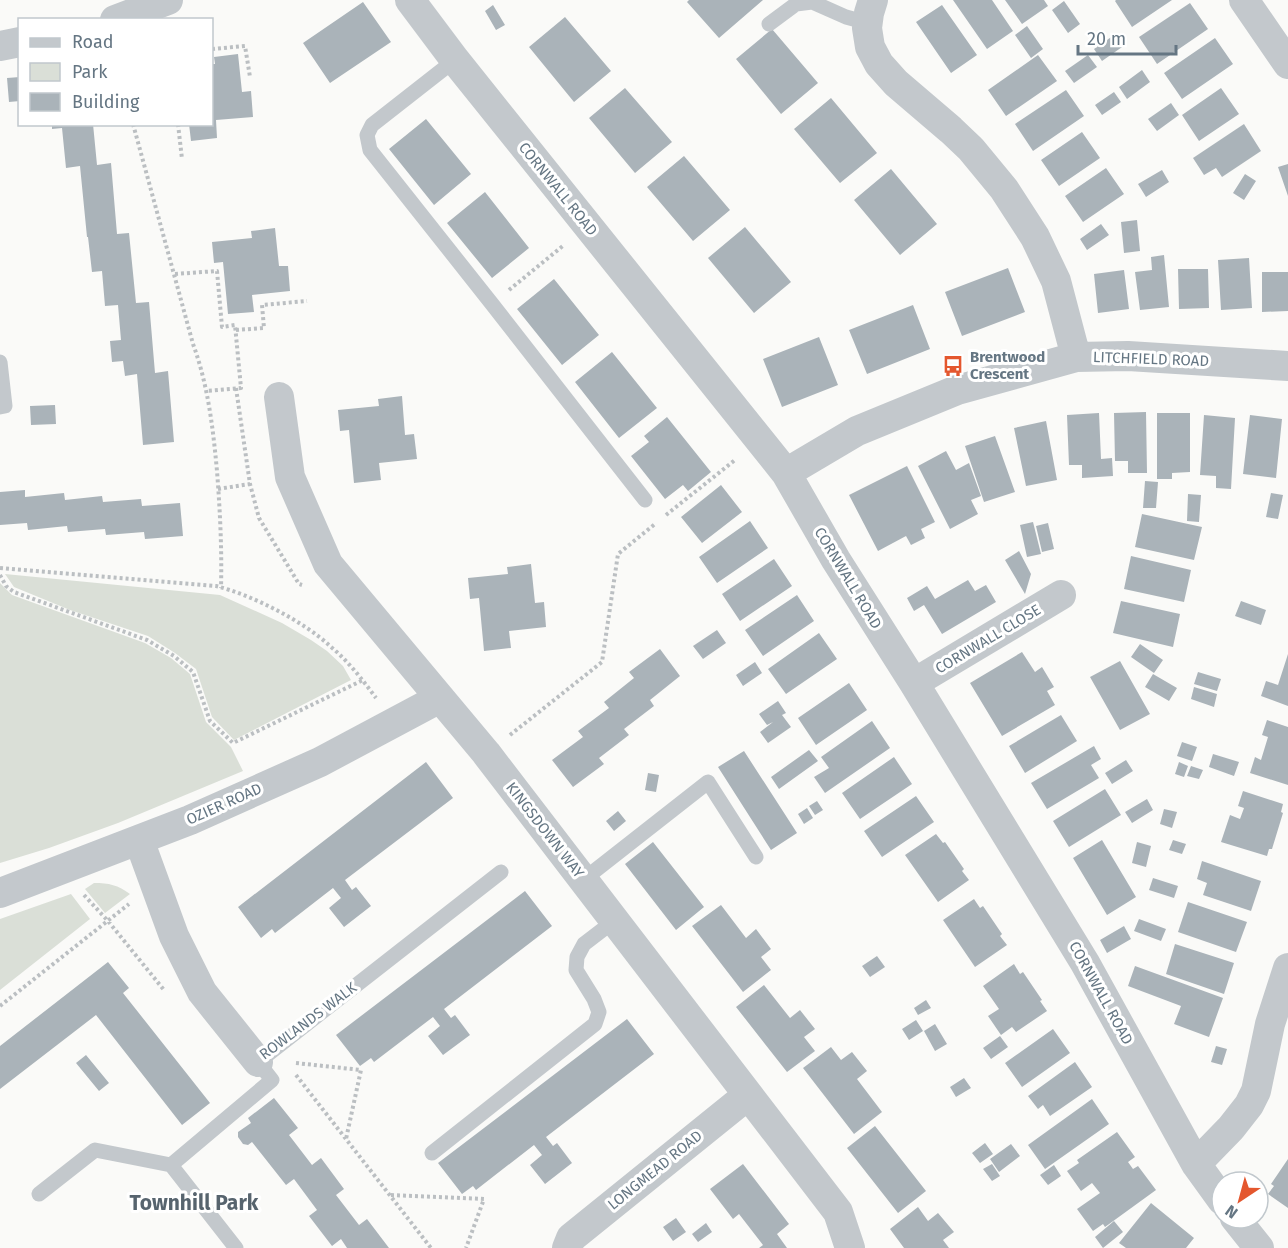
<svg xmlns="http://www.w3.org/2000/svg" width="1288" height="1248" font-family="'Fira Sans',sans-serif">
<rect width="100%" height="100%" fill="#fafaf8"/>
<path fill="#dadfd7" d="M5 574 220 595 282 623 311 640 327 651 343 666 351 680 234 740 212 717 196 669 175 653 148 636 70 610 14 587Z
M0 583 12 595 145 643 171 658 190 674 206 722 231 747 243 771 118 823 49 848 0 863Z
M94 883C109 883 118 885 130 894L105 913 85 889Z
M71 894 90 919 0 990V919Z"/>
<path fill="#aab3b9" d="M689 0H763L719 38 687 2Z
M953 0H992L1013 31 987 49Z
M1005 0H1044L1048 6 1022 24Z
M1116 0H1172L1132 27 1115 1Z
M1064 1 1080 24 1068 33 1052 10Z
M363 2 391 42 330 83 303 43Z
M1190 3 1208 29 1157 64 1139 37Z
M493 5 505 25 496 30 485 11Z
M942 5 977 55 951 73 916 22Z
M565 17 611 71 574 102 529 47Z
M1027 26 1043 49 1031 58 1015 35Z
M772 29 818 83 781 114 736 59Z
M1117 33 1125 45 1102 61 1094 49Z
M1215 38 1233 64 1182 99 1164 73Z
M238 54 242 92 251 91 253 117 216 120 217 138 191 141 189 124H212V64H215L214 57Z
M1038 55 1057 81 1006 116 988 90Z
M1088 55 1097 67 1074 83 1065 71Z
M1142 70 1150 82 1127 99 1119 87Z
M20 77V101L9 102 7 78Z
M625 88 672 142 635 173 589 118Z
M1221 88 1239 114 1199 141 1182 115Z
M1066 90 1084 116 1033 151 1015 124Z
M1114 92 1121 102 1102 115 1095 105Z
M831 98 877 153 840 183 794 129Z
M1171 103 1179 115 1157 131 1148 119Z
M426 119 471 174 434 205 389 149Z
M52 124H93L97 165 111 163 117 234 129 233 136 303 149 302 155 373 168 371 174 442 143 445 137 374 125 376 123 361 112 362 110 341 121 340 118 305 105 306 102 271 92 272 88 237H87L80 166 66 168 62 128 52 129Z
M1244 124 1261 151 1222 177 1216 168 1204 175 1193 158Z
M1082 132 1100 158 1059 186 1041 160Z
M684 156 730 210 693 241 647 187Z
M1288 164V196L1278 167Z
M1106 168 1124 194 1083 222 1065 196Z
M891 169 937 224 900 255 854 200Z
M1162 170 1169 182 1146 197 1138 184Z
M1245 174 1256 181 1244 200 1233 193Z
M485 192 529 248 492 278 447 223Z
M1137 220 1140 251 1124 253 1121 222Z
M1101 224 1109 235 1087 250 1080 239Z
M745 227 791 282 754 313 708 258Z
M275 228 279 266H288L290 291 252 295 254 312 228 314 223 262 214 263 212 242 252 238 251 231Z
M1164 255 1169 307 1140 310 1135 272 1152 270 1151 257Z
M1249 258 1252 308 1221 310 1218 260Z
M1008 268 1025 312 962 336 945 292Z
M1178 269H1208L1209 308 1179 309Z
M1124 270 1129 309 1098 313 1094 274Z
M1262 272H1288V311L1262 312Z
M554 279 599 335 562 365 517 309Z
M913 305 930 349 867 374 849 330Z
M819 337 838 385 782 407 763 359Z
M612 352 657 408 619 438 575 382Z
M402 396 405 435 414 434 417 459 379 463 381 480 354 483 349 430 340 431 338 410 379 406 378 399Z
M55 405 56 424 31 425 30 406Z
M1146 412 1147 473H1128V461H1115L1114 413Z
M1099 413 1101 459 1112 458 1113 476 1082 478V465H1069L1067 415Z
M1157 413H1190V472L1172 473V479H1157Z
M1204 415 1235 418 1231 489 1216 488V476L1200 475Z
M1250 415 1282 419 1276 478 1243 474Z
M667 417 711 472 688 491 683 485 665 499 631 456 649 442 644 436Z
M1046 421 1057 480 1026 486 1014 428Z
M995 436 1015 492 984 502 965 446Z
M946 451 956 470 969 463 981 496 971 500 978 514 950 529 918 466Z
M907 466 935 522 921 529 925 538 911 545 906 536 878 551 849 495Z
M1145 481 1158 482 1156 508H1143Z
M721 485 742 512 702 543 681 517Z
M25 490V497L64 493 65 500 102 496 103 502 141 499 142 506 180 503 183 536 145 539 144 532 106 535 105 529 68 532 67 526 28 530 27 523 0 525V492Z
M1271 493 1283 495 1278 519 1266 517Z
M1188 494 1201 495 1199 522 1187 521Z
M1142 514 1202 527 1194 560 1135 547Z
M750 521 768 548 717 583 699 557Z
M1033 522 1041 554 1027 557 1020 525Z
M1048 523 1054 549 1042 552 1036 526Z
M1019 551 1031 574 1025 594 1005 560Z
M1131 556 1191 570 1184 602 1124 589Z
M774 559 792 586 740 621 722 594Z
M531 564 535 603 544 602 546 627 509 631 511 648 484 651 479 598 470 599 468 578 508 574 507 567Z
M968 580 975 591 986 585 996 602 942 634 924 605 914 611 907 598 927 586 935 599Z
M797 595 814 621 763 656 745 630Z
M1121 601 1180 614 1173 647 1113 633Z
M1241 601 1266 610 1261 625 1235 616Z
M717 630 726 643 703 659 693 646Z
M819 633 837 659 786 694 768 669Z
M1140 644 1163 660 1154 673 1131 657Z
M660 649 680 676 650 700 654 706 624 729 629 735 599 758 604 764 573 787 552 760 583 737 578 731 609 708 604 702 634 678 629 672Z
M1022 652 1035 672 1042 667 1054 687 1047 691 1055 705 1002 736 970 683Z
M1288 654V706L1261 696 1266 681 1278 685Z
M1120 661 1150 714 1120 730 1090 677Z
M755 662 762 673 743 686 736 675Z
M1198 672 1221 679 1217 691 1194 684Z
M1153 674 1177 688 1169 701 1145 687Z
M849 683 867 710 816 745 798 718Z
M1194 687 1217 694 1214 707 1191 699Z
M778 701 786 713 782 715 791 727 768 743 760 732 773 722 767 725 759 714Z
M1061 715 1077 741 1025 773 1009 746Z
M1267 720 1288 727V785L1250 773 1255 757 1261 760 1268 737 1262 735Z
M872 721 890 748 825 793 814 777 829 768 821 757Z
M1182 742 1197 747 1192 761 1177 756Z
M1094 746 1101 759 1091 765 1099 778 1047 809 1031 783Z
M809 750 818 761 779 789 771 777Z
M744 751 797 833 771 850 718 767Z
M1213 754 1239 762 1234 776 1209 767Z
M894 757 912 784 860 819 842 793Z
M1126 760 1133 771 1112 784 1105 773Z
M426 762 453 798 345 880 352 890 356 887 371 906 344 927 329 908 341 898 333 888 275 933 272 929 261 938 238 907Z
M1179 762 1188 766 1184 777 1175 774Z
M1191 766 1203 770 1199 779 1187 776Z
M648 773 659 775 656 792 645 790Z
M1105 789 1121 815 1069 847 1053 821Z
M1243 791 1283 804 1281 812 1283 813 1272 849H1269L1267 856 1221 842 1230 815 1240 819 1244 808 1238 806Z
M916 796 934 822 882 857 864 831Z
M1147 799 1153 810 1132 823 1125 812Z
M817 801 823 810 815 815 809 806Z
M807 808 813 818 804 824 798 814Z
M1164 809 1177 812 1172 828 1160 824Z
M618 811 626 821 614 831 606 821Z
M936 834 943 843 945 842 964 869 962 871 969 880 938 902 905 855Z
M1102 840 1136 897 1107 915 1073 858Z
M1173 840 1186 844 1182 854 1169 850Z
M653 842 704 907 676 930 625 864Z
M1137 842 1151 846 1146 867 1132 863Z
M1202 861 1261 881 1251 911 1203 895 1207 883 1197 879Z
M1153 878 1178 886 1174 898 1149 890Z
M525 891 552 926 444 1009 451 1018 455 1015 470 1035 443 1055 428 1036 440 1026 433 1017 374 1062 371 1058 360 1066 336 1035Z
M974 899 980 908 983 906 1002 934 1000 936 1007 945 975 967 943 920Z
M1188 902 1247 922 1236 952 1178 932Z
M721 905 746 938 756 929 771 949 761 957 771 970 743 992 692 926Z
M1139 919 1166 929 1161 941 1134 931Z
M1124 926 1131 939 1107 953 1100 940Z
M1175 944 1234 963 1224 994 1166 974Z
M877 956 885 967 870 977 862 966Z
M108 962 129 988 123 993 210 1103 182 1125 96 1015 0 1089V1046Z
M1014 964 1020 974 1023 972 1042 1000 1040 1001 1047 1011 1016 1032 1012 1027 1001 1035 988 1016 999 1009 983 986Z
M1135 966 1223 998 1209 1037 1174 1024 1181 1006 1128 986Z
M764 985 790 1018 800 1010 815 1029 804 1037 815 1051 787 1072 736 1007Z
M926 1000 931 1008 918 1015 914 1008Z
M627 1019 654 1054 546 1137 553 1146 557 1143 572 1163 545 1184 530 1165 542 1155 534 1145 476 1190 473 1186 462 1194 438 1163Z
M916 1020 923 1031 909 1040 902 1029Z
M935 1024 947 1044 935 1051 924 1031Z
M1053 1029 1070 1053 1022 1087 1005 1063Z
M1000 1036 1008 1047 991 1059 983 1048Z
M1216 1046 1227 1049 1222 1065 1211 1062Z
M831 1047 841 1060 852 1052 867 1071 857 1079 882 1112 854 1134 803 1068Z
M86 1055 109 1083 99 1091 76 1063Z
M1075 1062 1092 1087 1050 1116 1043 1105 1038 1109 1028 1096Z
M964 1078 971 1088 956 1097 950 1087Z
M274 1098 298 1128 289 1135 312 1165 321 1158 344 1189 336 1195 359 1225 367 1219 389 1248H347L341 1239 332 1246 309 1216 317 1210 294 1179 286 1185 252 1142 248 1145 243 1144 238 1137V1132L251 1123 248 1118Z
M1092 1099 1109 1124 1045 1169 1028 1145Z
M875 1126 926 1191 898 1213 847 1148Z
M1117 1132 1135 1157 1128 1162 1133 1169 1138 1166 1156 1190 1105 1227 1103 1224 1093 1231 1077 1209 1100 1193 1092 1183 1081 1191 1067 1171 1079 1163 1077 1160Z
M985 1143 993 1154 980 1163 972 1153Z
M1011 1144 1020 1156 999 1172 990 1159Z
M1288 1159V1208L1268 1194 1274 1186 1271 1184Z
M743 1164 789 1224 777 1234 787 1248H759L763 1245 739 1214 733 1219 710 1189Z
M992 1164 1000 1176 992 1181 983 1169Z
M1054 1165 1061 1176 1048 1185 1040 1175Z
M1151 1203 1194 1238 1186 1248H1126L1119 1243Z
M918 1207 928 1221 938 1213 954 1232 943 1240 949 1248H904L890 1229Z
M676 1218 686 1232 673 1241 663 1227Z
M1114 1221 1123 1232 1103 1248 1095 1237Z
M706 1223 712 1232 698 1242 692 1234Z"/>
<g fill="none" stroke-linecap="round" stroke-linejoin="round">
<path stroke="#bbbfc2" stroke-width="4" stroke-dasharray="3 3" stroke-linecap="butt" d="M212 49 245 46 250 77
M133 124 193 344C208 385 213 428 217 471 220 510 222 549 221 588
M178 124 182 159
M175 274 217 271 222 327 235 325 241 388 206 391
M509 290 564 245
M236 330 264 328 262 305 307 301
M236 388 250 484 259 518 299 584 302 585
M218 489 250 484
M666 515 735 460
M0 568 216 586C252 595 303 621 330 646 348 661 362 679 376 698
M0 575 6 586 14 592 147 640 174 656 193 672 210 721 233 743 363 680
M510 735 602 662 618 554 655 524
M84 895 108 921 164 990
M0 1006 129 904
M296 1063 361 1070 346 1139
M296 1075 431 1248
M391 1195 484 1199 466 1248"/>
<path stroke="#c3c8cc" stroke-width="15" d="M769 24 796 4 812 2 846 17 868 23
M455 60 372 125 367 135 370 150 492 304 645 500
M0 362 5 406 0 407
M583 880 708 782 756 857
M432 1153 595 1024 599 1012 594 999 576 970 577 957 584 944 614 921
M171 1165 236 1248
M39 1194 95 1150 171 1165 272 1080 258 1062 501 872"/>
<path stroke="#c3c8cc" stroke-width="30" d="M410 0 455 60 786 473 836 560 914 683 1085 963 1196 1164 1222 1200
M873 0 869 13 867 28 870 47 879 64 896 83 951 130 971 149 1004 189 1035 237 1056 281 1076 357
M1244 0 1288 64
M115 20 168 0
M0 46 20 42
M279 397 290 477 328 564 486 753 838 1212 850 1248
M786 473 857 431 957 390 1076 357 1128 356 1288 366
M914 683 1061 595
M139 840 174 936 202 992 258 1062
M0 893 190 820 320 762 440 698
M1196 1164 1231 1128 1249 1105 1256 1091 1270 1024 1288 968
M1235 1218 1259 1248
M567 1248 571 1238 748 1095"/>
</g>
<defs>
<symbol id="bus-bare" viewBox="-9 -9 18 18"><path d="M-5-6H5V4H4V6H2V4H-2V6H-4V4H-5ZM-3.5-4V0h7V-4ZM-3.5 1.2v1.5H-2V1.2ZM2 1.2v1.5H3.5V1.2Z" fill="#e4572e" stroke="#fff" stroke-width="2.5" paint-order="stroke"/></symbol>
</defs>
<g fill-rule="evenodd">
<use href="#bus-bare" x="938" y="351" width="30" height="30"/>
</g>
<g text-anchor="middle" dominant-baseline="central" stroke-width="6" stroke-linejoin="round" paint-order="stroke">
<g font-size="15" fill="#657683" stroke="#fff">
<text transform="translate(558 189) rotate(51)">CORNWALL ROAD</text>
<text transform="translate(1151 359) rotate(2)">LITCHFIELD ROAD</text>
<text transform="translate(848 578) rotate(59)">CORNWALL ROAD</text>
<text transform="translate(988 639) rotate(-31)">CORNWALL CLOSE</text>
<text transform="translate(224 804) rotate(-24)">OZIER ROAD</text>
<text transform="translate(545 830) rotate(52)">KINGSDOWN WAY</text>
<text transform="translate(1101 993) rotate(61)">CORNWALL ROAD</text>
<text transform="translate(308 1021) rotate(-37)">ROWLANDS WALK</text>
<text transform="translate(655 1170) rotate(-39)">LONGMEAD ROAD</text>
</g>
<g font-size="15" font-weight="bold" fill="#657683" stroke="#fff" text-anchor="start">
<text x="970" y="357">Brentwood<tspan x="970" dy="17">Crescent</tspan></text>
</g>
<g font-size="21" font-weight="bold" fill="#57646e" stroke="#fff">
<text x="194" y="1203">Townhill Park</text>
</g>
</g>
<rect x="18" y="18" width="195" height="108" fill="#ffffff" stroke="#c1c8cd" stroke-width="1.5"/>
<rect x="30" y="38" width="30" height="9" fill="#c3c8cc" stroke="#c1c8cd" stroke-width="1.5"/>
<text x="72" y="48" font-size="18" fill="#657683">Road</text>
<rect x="30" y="63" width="30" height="18" fill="#dadfd7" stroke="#c1c8cd" stroke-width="1.5"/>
<text x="72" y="78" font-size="18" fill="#657683">Park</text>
<rect x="30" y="93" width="30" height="18" fill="#aab3b9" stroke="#c1c8cd" stroke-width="1.5"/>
<text x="72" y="108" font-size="18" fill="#657683">Building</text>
<g transform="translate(1240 1200) rotate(216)"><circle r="28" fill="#ffffff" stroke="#c1c8cd" stroke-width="1.5"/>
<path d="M0-4.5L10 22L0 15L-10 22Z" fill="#e4572e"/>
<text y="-9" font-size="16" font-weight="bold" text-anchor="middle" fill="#657683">N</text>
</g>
<path d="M1078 45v9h98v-9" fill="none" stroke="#657683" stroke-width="3"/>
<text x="1087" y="45" font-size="18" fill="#657683" stroke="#ffffff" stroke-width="4.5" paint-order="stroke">20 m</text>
</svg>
